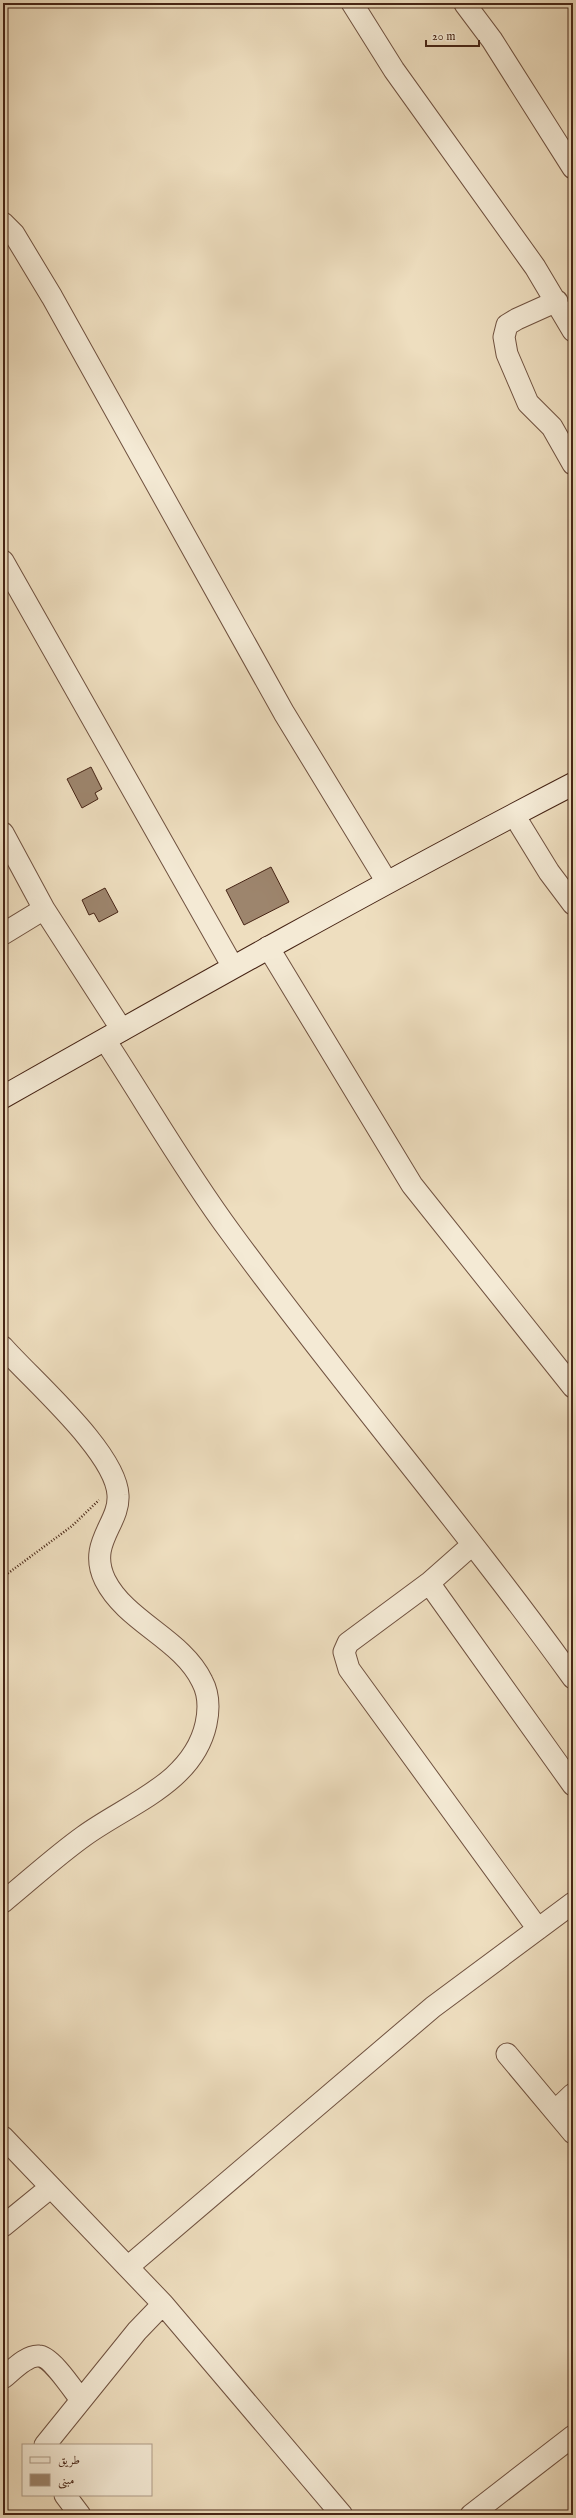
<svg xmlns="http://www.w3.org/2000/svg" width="576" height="2518" font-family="'IM FELL English',Amiri,serif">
<rect width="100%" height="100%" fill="#eedebf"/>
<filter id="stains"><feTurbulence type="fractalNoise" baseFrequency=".005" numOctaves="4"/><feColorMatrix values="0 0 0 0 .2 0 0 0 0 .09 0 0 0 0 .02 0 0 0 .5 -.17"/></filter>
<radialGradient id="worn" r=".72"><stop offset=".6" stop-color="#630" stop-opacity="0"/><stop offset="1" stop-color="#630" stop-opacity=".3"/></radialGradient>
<path fill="#9d856d" stroke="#462415" d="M91 767 102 789 95 793 98 799 82 808 67 779Z
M271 867 289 902 244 925 226 890Z
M105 888 118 912 99 922 94 913 89 915 82 900Z"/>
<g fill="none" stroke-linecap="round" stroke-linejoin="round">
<defs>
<path id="street" d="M352 3 394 70 535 267 573 331
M465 4 492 40 573 168
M3 223 14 234 52 297 284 713 387 882
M557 301 517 319 507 325 504 337 507 354 528 403 552 427 573 464
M3 561 233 967
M514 815 549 872 573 904
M3 833 44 909 122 1030
M3 934 44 909
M268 947 412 1185 573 1387
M105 1040C147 1104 185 1171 231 1233 341 1384 464 1526 573 1678
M3 1347C32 1380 116 1452 118 1495 120 1524 87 1543 105 1580 126 1622 182 1639 202 1681 209 1694 209 1710 206 1724 193 1783 128 1804 84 1836 56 1856 30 1880 3 1902
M429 1583 472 1545
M538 1929 349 1669 344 1652 348 1643 429 1583 573 1785
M507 2054 573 2133
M555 2111 573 2094
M3 2137 163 2304 137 2331 45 2445
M3 2226 51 2187
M129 2266 433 2007 573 1903
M163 2304 342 2515
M3 2378C12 2371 26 2355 39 2356 51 2356 74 2391 81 2400
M65 2495 80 2515
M471 2515 573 2436"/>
<path id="secondary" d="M3 1097C192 990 380 884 573 784"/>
</defs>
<use href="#street" stroke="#705240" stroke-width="23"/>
<use href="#secondary" stroke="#462415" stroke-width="24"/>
<path stroke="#462415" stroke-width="2.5" stroke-dasharray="1 2" stroke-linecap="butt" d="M3 1577 72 1526 99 1500"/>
<use href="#street" stroke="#f4ead5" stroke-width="21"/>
<use href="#secondary" stroke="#f4ead5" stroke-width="22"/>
</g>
<rect width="576" height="2518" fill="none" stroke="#eedebf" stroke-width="16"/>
<rect x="4" y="4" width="568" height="2510" fill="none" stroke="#462415" stroke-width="2"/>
<rect x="8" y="8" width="560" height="2502" fill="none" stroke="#462415"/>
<rect x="22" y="2444" width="130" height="52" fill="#f4ead5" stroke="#ae9b88"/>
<rect x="30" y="2457" width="20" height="6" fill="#f4ead5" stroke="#ae9b88"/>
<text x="58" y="2464" font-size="12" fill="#462415">طريق</text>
<rect x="30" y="2474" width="20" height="12" fill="#9d856d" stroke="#ae9b88"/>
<text x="58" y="2484" font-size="12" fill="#462415">مبنى</text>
<path d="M426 40v6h53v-6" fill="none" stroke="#462415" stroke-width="2"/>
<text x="432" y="40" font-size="12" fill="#462415" stroke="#f4ead5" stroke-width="3" paint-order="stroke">20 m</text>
<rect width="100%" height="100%" filter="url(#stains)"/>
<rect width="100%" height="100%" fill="url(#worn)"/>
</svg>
